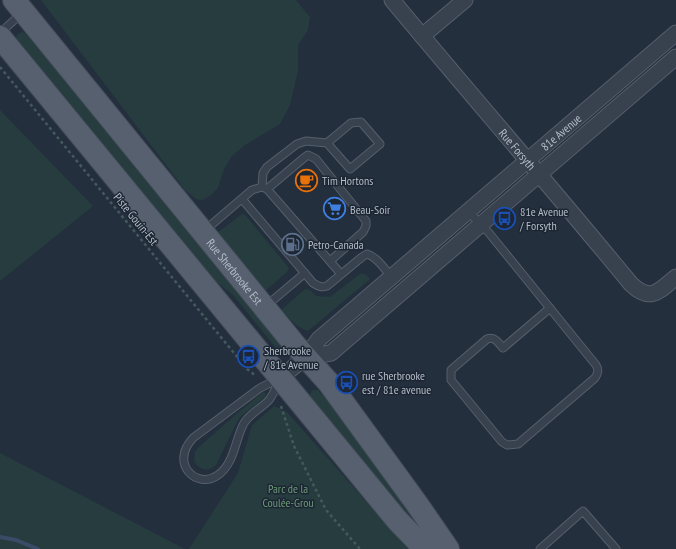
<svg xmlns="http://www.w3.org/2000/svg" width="676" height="549" font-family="'PT Sans Narrow',sans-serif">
<rect width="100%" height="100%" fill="#242f3e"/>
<path fill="#263c3f" d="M41 0H296L310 17 308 30 298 45V71L290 105 280 124 245 145 232 156 224 169 218 188 210 196 202 200 196 199 185 190Z
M22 32 28 34 282 346 281 349 276 348 233 295 203 271 16 41 17 35Z
M0 110 93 206 0 281Z
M242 214 246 216 289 268 287 272 264 292 217 233Z
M361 273 366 275 370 279 308 331C297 328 289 318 281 310L305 289 310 290 316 296 330 297Z
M312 390H318L332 405 425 534H423L311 403 309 396Z
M263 392 266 393 265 397 239 418 216 465C208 473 199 470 194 461L195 452 199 447 234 416Z
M274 406 287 412 408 549H189L238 473 252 425Z
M0 453 185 549H0Z"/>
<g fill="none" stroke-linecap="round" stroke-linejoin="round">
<path stroke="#394c67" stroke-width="4" d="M0 537 16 540 38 549"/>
<defs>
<path id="lane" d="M0 33 22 13
M262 187 263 173 267 167 297 144 306 141 327 143 351 123 361 122 380 144 350 169 327 143
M267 189 305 157 308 155 316 159 366 221V226L363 232 330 261
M242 199 313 283C318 286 321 288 327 286L362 257 367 254C377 257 385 269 391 277
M468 211 489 233 596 365C599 370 598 373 595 378L518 444 507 445 502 442 451 380V370L487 339C494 336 498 342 503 348L550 308
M204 231 252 190 262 187 267 189 341 274
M266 306 305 273
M280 378C277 385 274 394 269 400 261 409 248 414 243 425 235 441 234 464 218 475 197 490 169 464 193 438L260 388Z
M540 549 583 511 616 549"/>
<g id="street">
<path id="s1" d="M392 0C471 95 552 188 631 284 651 303 659 291 676 277"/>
<path d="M422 36 465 0"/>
<path d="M306 357 331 353 676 57"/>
<path id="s2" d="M280 378 306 357 319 339 346 316 676 33"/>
</g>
<g id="primary">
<path id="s3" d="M14 0 295 345 329 383 417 504 448 549"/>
<path d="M0 37 397 520 425 549"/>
</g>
</defs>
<use href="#lane" stroke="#565f6c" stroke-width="9"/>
<use href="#street" stroke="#565f6c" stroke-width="17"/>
<use href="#primary" stroke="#414a57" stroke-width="24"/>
<path stroke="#44595c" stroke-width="2.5" stroke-dasharray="3 3" stroke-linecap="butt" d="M0 67 247 369 256 376
M281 406 294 446 326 510 360 549"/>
<use href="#lane" stroke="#38414e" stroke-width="7"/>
<use href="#street" stroke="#38414e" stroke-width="15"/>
<use href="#primary" stroke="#56606e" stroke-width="22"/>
</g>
<defs>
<symbol id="cafe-ring" viewBox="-11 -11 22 22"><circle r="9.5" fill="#1d2633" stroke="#e8710a" stroke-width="1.5"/><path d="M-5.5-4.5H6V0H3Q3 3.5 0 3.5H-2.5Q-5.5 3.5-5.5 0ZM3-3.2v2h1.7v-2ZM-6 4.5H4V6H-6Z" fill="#e8710a"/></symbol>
<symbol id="supermarket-ring" viewBox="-11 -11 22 22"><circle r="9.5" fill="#1d2633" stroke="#3f7fe0" stroke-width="1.5"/><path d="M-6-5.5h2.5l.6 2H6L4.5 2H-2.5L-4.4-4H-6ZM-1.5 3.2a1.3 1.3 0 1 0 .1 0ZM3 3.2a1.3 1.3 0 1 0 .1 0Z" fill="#3f7fe0"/></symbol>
<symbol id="bus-ring" viewBox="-11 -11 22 22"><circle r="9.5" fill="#1d2633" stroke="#1a4fb4" stroke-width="1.5"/><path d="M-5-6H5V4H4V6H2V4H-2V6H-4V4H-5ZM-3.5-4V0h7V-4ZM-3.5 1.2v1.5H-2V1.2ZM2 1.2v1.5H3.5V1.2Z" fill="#1a4fb4"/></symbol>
<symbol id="fuel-ring" viewBox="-11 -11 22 22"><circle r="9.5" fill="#1d2633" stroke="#5c6f8a" stroke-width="1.5"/><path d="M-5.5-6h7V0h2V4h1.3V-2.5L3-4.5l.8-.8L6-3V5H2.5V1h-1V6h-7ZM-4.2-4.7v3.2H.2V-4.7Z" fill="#5c6f8a"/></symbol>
</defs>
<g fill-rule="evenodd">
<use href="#cafe-ring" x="294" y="168" width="25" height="25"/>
<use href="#supermarket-ring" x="322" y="196" width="25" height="25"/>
<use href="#bus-ring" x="492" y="206" width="25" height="25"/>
<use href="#fuel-ring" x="280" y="232" width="25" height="25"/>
<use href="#bus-ring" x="236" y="344" width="25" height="25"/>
<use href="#bus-ring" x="334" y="370" width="25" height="25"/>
</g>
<g text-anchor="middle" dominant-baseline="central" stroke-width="3" stroke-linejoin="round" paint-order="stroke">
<g font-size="12" fill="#b4bcc9" stroke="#1d2633">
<text stroke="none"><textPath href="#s2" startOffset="374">81e Avenue</textPath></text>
<text stroke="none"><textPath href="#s1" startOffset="195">Rue Forsyth</textPath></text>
<text transform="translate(136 219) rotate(51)">Piste Gouin-Est</text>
<text stroke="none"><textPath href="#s3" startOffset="350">Rue Sherbrooke Est</textPath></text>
</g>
<g font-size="12" fill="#b4bcc9" stroke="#1d2633" text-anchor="start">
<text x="322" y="180">Tim Hortons</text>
<text x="350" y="209">Beau-Soir</text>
<text x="520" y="211">81e Avenue<tspan x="520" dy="14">/ Forsyth</tspan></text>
<text x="308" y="244">Petro-Canada</text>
<text x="264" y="350">Sherbrooke<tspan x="264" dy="14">/ 81e Avenue</tspan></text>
<text x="362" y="375">rue Sherbrooke<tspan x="362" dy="14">est / 81e avenue</tspan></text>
</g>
<g font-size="12" fill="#6b9a76" stroke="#1d2633">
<text x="288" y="488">Parc de la<tspan x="288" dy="14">Coulée-Grou</tspan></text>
</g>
</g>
</svg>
